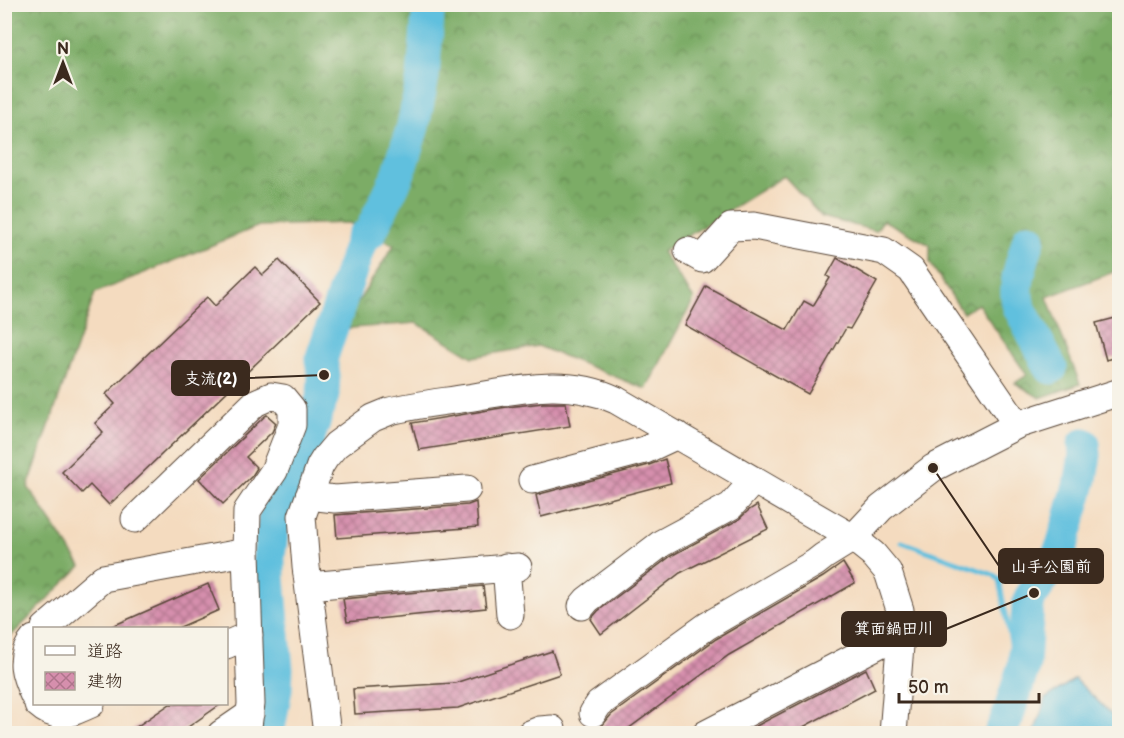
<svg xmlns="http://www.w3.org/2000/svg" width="1124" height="738" font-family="'Balsamiq Sans','Klee One',sans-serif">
<defs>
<pattern id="forest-crowns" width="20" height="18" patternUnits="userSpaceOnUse" patternTransform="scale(1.5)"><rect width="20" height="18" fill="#7cac66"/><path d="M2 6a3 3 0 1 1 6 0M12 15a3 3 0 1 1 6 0" fill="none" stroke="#678c53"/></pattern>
<pattern id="building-cross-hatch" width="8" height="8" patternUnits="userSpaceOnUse" patternTransform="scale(1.5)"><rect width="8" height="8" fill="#d68fad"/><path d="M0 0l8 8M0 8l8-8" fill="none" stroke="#af758c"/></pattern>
</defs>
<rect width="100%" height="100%" fill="#f7f3e8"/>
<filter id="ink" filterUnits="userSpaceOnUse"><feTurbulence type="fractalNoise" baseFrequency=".0167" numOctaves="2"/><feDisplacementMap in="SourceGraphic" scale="12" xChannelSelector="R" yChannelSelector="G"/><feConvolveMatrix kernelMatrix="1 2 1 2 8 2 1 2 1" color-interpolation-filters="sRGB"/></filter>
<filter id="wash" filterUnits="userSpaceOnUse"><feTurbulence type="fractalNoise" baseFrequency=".008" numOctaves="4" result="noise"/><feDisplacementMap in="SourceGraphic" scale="24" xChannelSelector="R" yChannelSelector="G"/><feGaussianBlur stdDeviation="1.35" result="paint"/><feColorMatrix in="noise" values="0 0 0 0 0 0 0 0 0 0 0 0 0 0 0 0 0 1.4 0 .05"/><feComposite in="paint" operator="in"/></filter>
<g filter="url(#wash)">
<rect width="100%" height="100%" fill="#f4dbbf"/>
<path fill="url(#forest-crowns)" stroke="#5c6b42" stroke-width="1.5" d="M5 5H1119V270L1047 297 1080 384 1040 398 1015 383 1027 375 978 304 963 313 930 263V245L883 220 876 231 822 217 784 176 662 252 694 299 646 389 538 346 473 357 417 323 341 329 394 245 349 223 259 226 95 293 28 487 81 566 5 642Z"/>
<path fill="#60c0de" stroke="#4e757e" stroke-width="1.5" d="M1075 679 1102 705 1119 723V733H1034L1046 698Z"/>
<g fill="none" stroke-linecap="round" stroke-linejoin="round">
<path stroke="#60c0de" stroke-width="5" d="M902 542 994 575 999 580 1015 663 1020 677"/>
<path stroke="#60c0de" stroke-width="33" d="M1029 239C1023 260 1012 285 1019 307L1051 368
M268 734 276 689 277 669 269 578V556L274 520 304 452 323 395 324 375 321 360 362 238 370 233 398 175 413 126 423 77 429 4
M1000 734 1008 716 1024 665 1028 605 1030 598 1056 559 1062 546 1081 479 1085 455 1084 444"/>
</g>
<g id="blocks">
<path fill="url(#building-cross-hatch)" d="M837 258 877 282 850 329 846 328 808 394 685 325 706 286 787 330 804 301 813 306 830 278 827 276Z
M279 260 320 302 109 505 90 485 82 493 62 472 103 432 95 423 115 404 106 394 207 297 215 306 255 267 263 275Z
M1119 317V356L1106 360 1096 323Z
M543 403H566L570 426 419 450 412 423 507 407Z
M267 415 276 423 272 432 246 457 257 468 252 476 223 504 199 479 265 416Z
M665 459 671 483 541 517 536 495 649 465Z
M476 502 478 527 337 538 335 515 468 505Z
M757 505 768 529 680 573 601 634 591 619 598 611 671 556 738 520 749 510Z
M843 563 855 583 729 655 621 734H606L601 727 611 715 716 639 823 577Z
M208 584 219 610 178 628H108Z
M483 586 486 608 347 622 343 599Z
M552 651 560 674 458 708 355 714 353 689 455 683Z
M866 669 875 689 790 734H741Z
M170 704H221L178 734H126Z"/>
</g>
</g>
<g filter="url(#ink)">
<use href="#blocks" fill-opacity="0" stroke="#574536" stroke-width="1.5"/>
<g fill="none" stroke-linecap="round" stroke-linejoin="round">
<defs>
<path id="minor" d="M688 251 702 259 731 227 754 226 884 251 911 270 1017 425
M532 480 645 450 677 435
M309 496 335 499 467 489
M135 519 255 403 271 396 283 398 292 409V425L274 471 247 511 246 552 251 704 247 734
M506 567 510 615
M309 586 518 567
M582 606 587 600 662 543 731 506 754 480
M45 628 103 578 246 552
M34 639C17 658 25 676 34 696
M226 645 249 635
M38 704C58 722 70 713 91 704
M221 734 250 714
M327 734 306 567 302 516 320 466 325 458 336 445 366 423 373 418 390 411C415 405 442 402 467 398 518 390 567 377 616 400L853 538 824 556 815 563 707 626 599 704 593 713
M530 734 540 730 552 729
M706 734 901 633
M893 734 901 633 900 610 888 572 873 554 853 538 881 508 933 468 1017 425 1120 392"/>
</defs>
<use href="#minor" stroke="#574536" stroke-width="29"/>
<use href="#minor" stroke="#fff" stroke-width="27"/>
</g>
</g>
<path fill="none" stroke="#3b2a1e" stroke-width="2" d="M324 375L249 378M933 468L999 566M1034 593L946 629"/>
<g fill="#3b2a1e" stroke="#f7f3e8" stroke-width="2">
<circle cx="324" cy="375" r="6"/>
<circle cx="933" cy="468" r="6"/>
<circle cx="1034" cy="593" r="6"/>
</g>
<g fill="#3b2a1e" stroke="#3b2a1e" stroke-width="2">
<rect x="172" y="361" width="77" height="34" rx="6"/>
<rect x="999" y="549" width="104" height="34" rx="6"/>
<rect x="842" y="612" width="104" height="34" rx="6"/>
</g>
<g font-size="16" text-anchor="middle" font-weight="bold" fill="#fff">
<text x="211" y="384">支流(2)</text>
<text x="1051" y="572">山手公園前</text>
<text x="894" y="634">箕面鍋田川</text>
</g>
<rect width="1124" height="738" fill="none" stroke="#f7f3e8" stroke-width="24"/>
<rect x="33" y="627" width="195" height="78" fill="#f7f3e8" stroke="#aca397" stroke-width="1.5"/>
<rect x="45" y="646" width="30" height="9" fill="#ffffff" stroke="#aca397" stroke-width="1.5"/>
<text x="87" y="657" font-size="18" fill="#3b2a1e">道路</text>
<rect x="45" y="672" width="30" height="18" fill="url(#building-cross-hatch)" stroke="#aca397" stroke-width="1.5"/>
<text x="87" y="687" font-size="18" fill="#3b2a1e">建物</text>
<g transform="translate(63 63)" stroke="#f7f3e8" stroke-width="4.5" paint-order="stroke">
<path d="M0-4.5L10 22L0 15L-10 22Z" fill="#3b2a1e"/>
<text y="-9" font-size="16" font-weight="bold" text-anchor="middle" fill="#3b2a1e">N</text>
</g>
<path d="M899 693v9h140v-9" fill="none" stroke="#3b2a1e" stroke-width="3"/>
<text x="908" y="693" font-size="18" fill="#3b2a1e" stroke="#f7f3e8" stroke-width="4.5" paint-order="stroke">50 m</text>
</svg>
